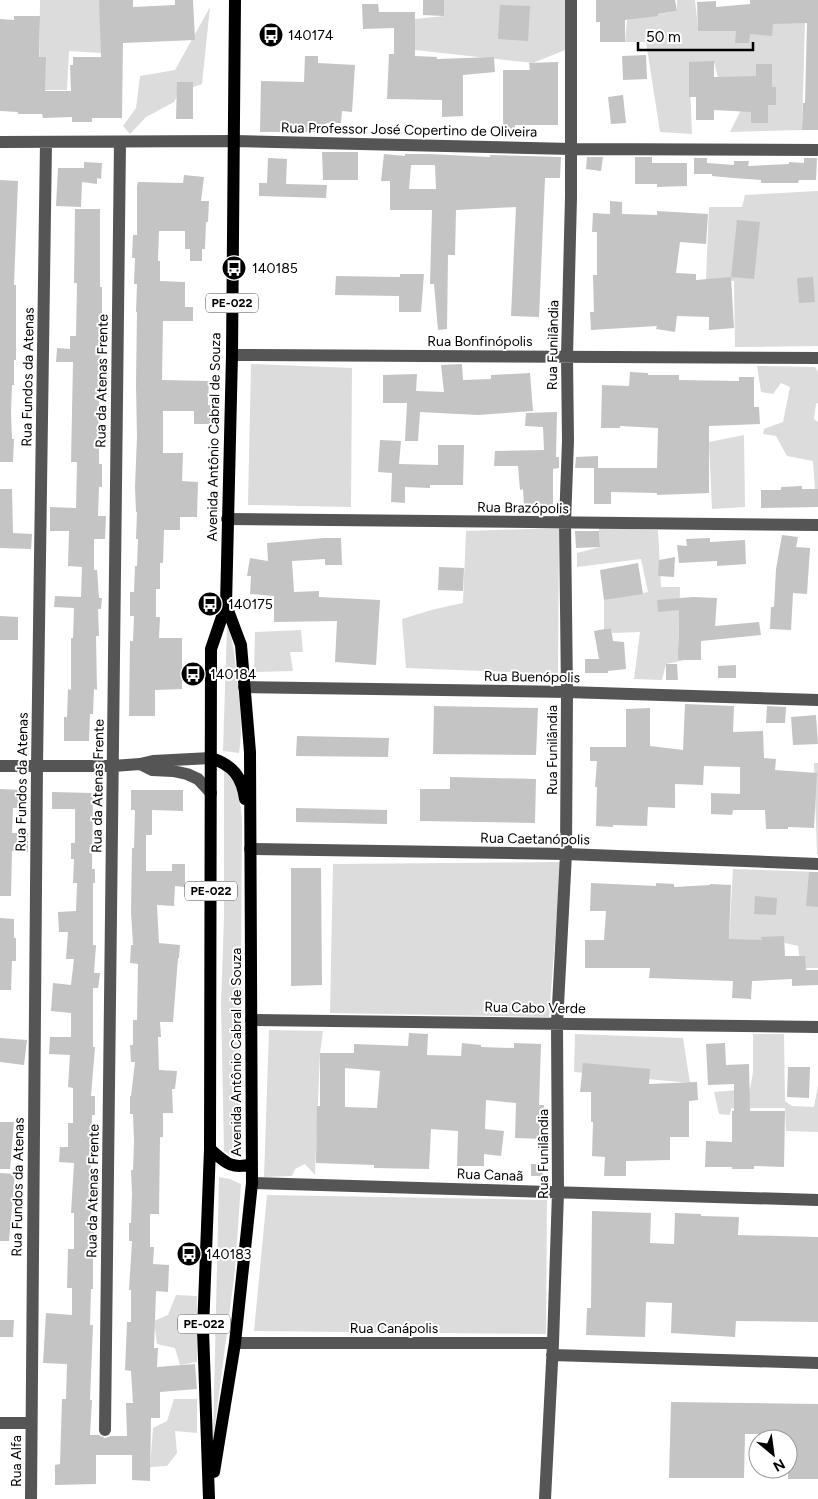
<svg xmlns="http://www.w3.org/2000/svg" width="818" height="1499" font-family="Figtree,sans-serif">
<rect width="100%" height="100%" fill="#fff"/>
<path fill="#dcdcdc" d="M40 0H100L101 53 69 51 67 90H39Z
M444 0H566L565 50 533 63 415 50V19L444 16Z
M677 0H695L698 28 805 20 802 130 730 132 746 100 720 86 714 62H689L692 134 660 132 646 42H625L627 20 677 11Z
M210 7 202 84 179 92 174 102 146 117 130 134 123 126 136 108 140 76 175 70Z
M818 191V346L735 347 734 281 706 279 709 207H742L745 195Z
M251 364 352 368 351 507 248 505Z
M757 366 815 367 818 372V403L816 404 814 419 818 422V498L815 491 813 461 787 456 776 436 763 434 764 429 783 422 790 387 781 383 773 394 761 392Z
M744 435 745 507 712 509 709 442Z
M559 528 558 674 406 668 402 619 435 609 463 603 466 531Z
M599 528 658 530 661 587H680C680 607 678 627 678 647L686 648 685 660 666 664 662 680 634 679 640 632 612 633 611 628 604 629V600L648 592 641 559 577 567V553L600 547Z
M227 625C234 643 235 660 237 679 240 703 243 728 239 753L223 751Z
M301 630 303 652H290L293 671 254 672 255 632Z
M814 763H818V854H817Z
M224 771C240 784 239 798 242 817L240 1153 234 1157 224 1151 221 1004 224 917Z
M561 862 549 1017 330 1013 333 864Z
M733 869 818 872V968H801L798 946 781 942 729 940Z
M269 1030 323 1031 320 1053 315 1175 305 1164 295 1169 292 1176 264 1177Z
M575 1034 683 1038 690 1083 574 1072Z
M753 1034H784L785 1101 792 1106 814 1107 818 1085V1132L786 1131 785 1108H731L730 1115 719 1114 714 1092 750 1089 753 1072Z
M219 1177 230 1179 241 1184 235 1270 213 1440Z
M267 1195 547 1200 546 1334 254 1331Z
M176 1295 197 1296V1362L180 1365 175 1348 157 1344 154 1321 168 1315Z
M174 1399H197V1433L175 1431 177 1453 167 1466 150 1467 153 1428 167 1421Z"/>
<path fill="#c4c4c4" fill-rule="evenodd" d="M99 0H133V7L175 5V0H193L195 40 123 43 122 118H92V122H72V117L43 118 42 114H18V112L0 111V19L14 20V16H40L39 57H46L45 91H71L70 65H73V57H101Z
M423 0H444V16L423 15Z
M596 0H675L677 11 658 14V16L625 20V42H600V22H596Z
M750 0H818V130H802L803 103H805L807 23 773 24 772 36 750 34 749 43H735L736 31H698L697 2 716 1V7L750 4Z
M362 4H378L379 12H415V56L437 57V59L494 57 495 72 463 75V116L442 117V100L387 99 389 54H394V28L363 29Z
M500 5 530 6 528 41 498 39Z
M646 55 647 79 623 80 622 56Z
M305 56H318V63L355 65 352 112 342 111 341 123H326V132H260L261 81 304 82Z
M714 61V77L756 76V64H772V87H776V105H768V123H751V112L714 110V120H696V97H689V62Z
M558 62V125H515V131L503 130V70H530L529 63Z
M177 82H193V119H176Z
M623 95 626 123 611 124 608 97Z
M322 152H358V180H323Z
M384 154 405 156V154H429L490 157V155L561 157 560 178H545L539 317 511 316 516 207 456 210 455 255H448L447 329 438 330 434 284H430L432 210H390V181H381ZM411 165H435L436 189H409Z
M587 157H603L601 171 586 169Z
M635 157H652V163H687V186L657 187V184H635Z
M268 158 287 159 286 184 327 185 326 198 259 196V183H267Z
M694 158H707V163L734 165V161H749L748 166 789 164V162L804 163V158H817L816 180H799L798 183H761V180L733 178 712 176V174H694Z
M84 162 102 163 101 179 97 178V184L82 182 81 207 56 206 58 168H84Z
M184 175 204 177 201 201H209L208 222H206L205 249H202V261H190V249H185V231H159L158 261H160V281L185 282V307H193V321H163L162 380 209 381 208 405H211V424H194V411H163V453H183L182 481 198 482 197 517H180V530H164L163 563H160V589H156V617H160L159 638H182V689L155 690V716H129L130 641H133L134 616H130V592H134L135 566H137L138 539H136L137 512H136L135 487 137 437 136 385 137 312H136L137 284H134L135 258H132L133 235H137V186L138 182 183 183Z
M0 180 18 181 14 285H16V360H14V385H12L11 413 12 439H14L13 462H0Z
M610 201 622 202V214L657 215V211L708 214 706 244 680 242 676 273 696 274V280L731 277 734 328 709 330V317L677 316 675 332 656 329 657 326 591 330 590 312H594L593 275H597V232H592L593 213 610 214Z
M75 209H100V287H102V312L98 438H99V464H102V487H99L98 516H106L105 539H94V570H97L99 598H102L101 609H98L99 636H96L97 690 94 689 93 714H90L89 741H64V717H67L68 689 71 690V638H73L74 608 54 607 55 596 81 597 82 567 68 566 69 531H50V507L76 508 77 462H71L73 362H56L57 348 70 349V336H76L77 283H74Z
M737 220 760 222 754 279 731 277Z
M400 274H424L421 312H399V296L335 295 336 276 400 277Z
M813 277 815 302 799 303 797 278Z
M462 364 463 380 491 379V375L530 373 533 411 478 415 420 412 418 441H405L407 403H383V375L417 374 416 391 444 392 441 365Z
M630 372 648 373V375H679V380L739 381V377H754V407H759L760 424 709 426V493L657 495V493L611 492V504H594V468H575L576 457 598 456V468H657L658 428 620 426V428H601L602 385 629 386Z
M557 412 556 457H559V468L553 469V506H535V504L524 505 523 489 520 490 518 466H494L495 451 544 450 543 427 525 426 526 413Z
M380 440 401 441 399 464 438 465V445H464L463 485H430V488L405 487V503L391 502 392 473 378 472Z
M802 486V489H818V507L761 508V490H781V487Z
M0 489H12L13 533 32 534 31 549 0 548Z
M575 531H599L600 547 576 548Z
M782 535 798 537 796 547 810 548 807 594 793 593 791 630 770 629 771 607H774L776 569Z
M324 538H341L342 565H325V559L292 561 294 592 319 591V597L380 600 376 665 335 662 337 621 274 622V596L250 594 251 576H247L250 558 268 561 267 543Z
M710 538V542L745 540 746 564 717 566V561L679 563 677 545 687 546 686 539Z
M675 557 674 577 658 576 659 560Z
M638 563 643 594 604 600 600 570Z
M439 567 464 568 463 591 438 590Z
M693 597 717 598 715 626 759 622 761 635 701 641V660H678L679 610 658 612 657 600Z
M0 616 18 617V640H0Z
M611 628 613 641 624 642 626 669 608 671V673H585V659H599L594 631Z
M666 664H677L678 680H666Z
M736 665V678H718V666Z
M685 704 734 706 733 732 763 731 764 758 776 759 775 770 817 773 814 828 788 827V829H766L765 810H733L732 815 711 814V793L740 794V767L704 766 703 785 675 784V808L648 807 647 826 613 825V827L596 826 597 787H595L597 761H590V747H626V709L650 708V746L683 750Z
M434 706 538 708 536 755 433 754Z
M767 706 786 707 785 723H766Z
M816 715 818 744 793 745 791 717Z
M297 736 389 738 388 757 296 756Z
M450 777 536 779 535 823 420 821V789H450Z
M0 789 22 790V808H13L12 833H28V852L12 851 11 896H0Z
M131 790H183V811L152 810V835H146V871H172V864H185V887L175 886 174 906 157 905 159 943 180 945 179 958H178L173 1022H160L161 1037H158L159 1070 177 1071 175 1089H172L173 1113H163V1137H160L159 1214H150V1247H154L153 1264 169 1265 168 1292 156 1291 154 1348H158L157 1367 195 1364 197 1389 160 1392V1418H151L150 1481 132 1480V1455H96V1484L55 1485V1465L60 1464 62 1399H66L67 1364 43 1363 46 1313 72 1315V1288H67L68 1249H74V1213H71L74 1163 59 1162 60 1147H68V1123H73V1088L68 1087 70 1055 49 1054 50 1037H71V1013L51 1011 53 983 71 985 74 959H66L68 932H59L58 912 76 911 77 883H73L74 859H71V843H75V809H52V792L93 793 92 869H95V883H93V945H96L94 973H100L98 988H93V1047H95L91 1096H95V1115H92L91 1170 93 1171 91 1196H92L91 1221H94V1239H93V1289H91L90 1325H93L90 1400H92L90 1435H99L105 1438 111 1436H127L126 1403H133L131 1371 125 1370 127 1322H131V1290H129L132 1241H129V1223H131L132 1194 131 1170H133L134 1142 133 1114H130V1096H131L135 1062H131L130 1045H133V1020H137L138 964 130 963 131 945H133L131 912 132 848H134L135 810H131Z
M296 808 387 810V824L296 822Z
M291 868H321L322 985 291 986Z
M809 872H818V907L806 906Z
M591 883 656 886V883L674 884V887L710 885V884L731 885 729 939 762 940 761 937 784 936 785 956H805L806 970H818V985L792 986V979L752 981 751 999 732 998 733 981 649 978 650 968H585V940H604L606 911H590Z
M755 896 777 898 776 915 754 914Z
M0 918 14 919V938H16V961H12L11 990H0Z
M409 1033 428 1034 427 1055 461 1056 462 1043 481 1045V1047L514 1048V1043L541 1044 539 1105H544L542 1139 515 1138 516 1103 486 1100 485 1129 504 1131 501 1156 484 1154V1166H457L458 1131 431 1129 429 1169 374 1168V1165L316 1163 317 1106H320V1053H354V1044L408 1046ZM345 1068 380 1071 377 1108 345 1107Z
M0 1038 27 1040 24 1065 0 1062Z
M725 1043 726 1065 749 1064 750 1111H785L784 1167 754 1166V1169H732V1167H705L706 1141 732 1142V1111H734V1084L708 1085 706 1044Z
M583 1063 650 1069 649 1084 697 1082 698 1100 689 1101V1137H670V1160L626 1161V1176H604L605 1157 592 1156 593 1122H591V1092H580Z
M788 1067H810L809 1098 787 1097Z
M0 1122H14L10 1169H0Z
M531 1164H543V1176H531Z
M0 1173 15 1174 9 1241H0Z
M592 1211 651 1213 650 1243 674 1244 675 1213 701 1214V1216L739 1217 738 1235 818 1237V1322L736 1321 735 1337 671 1333 672 1303 646 1302 645 1337 586 1335 587 1308H591Z
M0 1320H14L13 1337H0Z
M671 1402 818 1404V1479H788V1434H745L744 1478H669Z"/>
<g fill="none" stroke-linecap="round" stroke-linejoin="round">
<path stroke="#555" stroke-width="12" d="M0 142 234 141 571 149 818 150
M232 355 818 358
M227 519 818 525
M244 687 567 692 818 700
M140 764 152 770 173 771 187 774 198 779 211 793
M0 766H113L140 764 153 761 211 758
M250 849 566 854 818 864
M251 1020 818 1027
M252 1183 818 1200
M235 1343H553
M552 1355 818 1363
M0 1423H31
M105 1430 120 142
M31 1499 37 766 46 142
M545 1499 553 1343 558 1192 557 1024 566 854 567 692 565 523 568 441 567 356 571 197V0"/>
<path stroke="#000" stroke-width="12" d="M211 758C233 765 242 777 245 799
M210 1149C225 1162 231 1170 252 1164
M214 1472 235 1343 252 1183 250 752 241 645 226 605
M209 1499 203 1330 210 1149 211 649 226 605 232 355 235 0"/>
</g>
<defs>
<symbol id="bus-disc" viewBox="-11 -11 22 22"><circle r="9.5" fill="#000" stroke="#fff"/><path d="M-5-6H5V4H4V6H2V4H-2V6H-4V4H-5ZM-3.5-4V0h7V-4ZM-3.5 1.2v1.5H-2V1.2ZM2 1.2v1.5H3.5V1.2Z" fill="#fff"/></symbol>
</defs>
<g fill-rule="evenodd">
<use href="#bus-disc" x="257" y="21" width="28" height="28"/>
<use href="#bus-disc" x="220" y="254" width="28" height="28"/>
<use href="#bus-disc" x="196" y="590" width="28" height="28"/>
<use href="#bus-disc" x="179" y="660" width="28" height="28"/>
<use href="#bus-disc" x="175" y="1240" width="28" height="28"/>
</g>
<g text-anchor="middle" dominant-baseline="central" stroke-width="4" stroke-linejoin="round" paint-order="stroke">
<g fill="#fff" stroke="#4c4c4c" stroke-width="1">
<rect x="206" y="293.5" width="52" height="19" rx="4"/>
<rect x="185" y="881.5" width="52" height="19" rx="4"/>
<rect x="178" y="1314.5" width="52" height="19" rx="4"/>
</g>
<g font-size="12" font-weight="bold" fill="#000">
<text x="232" y="303">PE-022</text>
<text x="211" y="891">PE-022</text>
<text x="204" y="1324">PE-022</text>
</g>
<g font-size="14" fill="#000" stroke="#fff" text-anchor="start">
<text x="288" y="35">140174</text>
<text x="252" y="268">140185</text>
<text x="228" y="604">140175</text>
<text x="210" y="674">140184</text>
<text x="206" y="1254">140183</text>
</g>
<g font-size="14" fill="#000" stroke="#fff">
<text transform="translate(409 130) rotate(1)">Rua Professor José Copertino de Oliveira</text>
<text x="480" y="341">Rua Bonfinópolis</text>
<text transform="translate(553 345) rotate(-89)">Rua Funilândia</text>
<text transform="translate(28 377) rotate(-89)">Rua Fundos da Atenas</text>
<text transform="translate(102 381) rotate(-89)">Rua da Atenas Frente</text>
<text transform="translate(214 437) rotate(-89)">Avenida Antônio Cabral de Souza</text>
<text transform="translate(523 508) rotate(1)">Rua Brazópolis</text>
<text transform="translate(532 677) rotate(1)">Rua Buenópolis</text>
<text transform="translate(552 750) rotate(-90)">Rua Funilândia</text>
<text transform="translate(22 782) rotate(-89)">Rua Fundos da Atenas</text>
<text transform="translate(98 786) rotate(-89)">Rua da Atenas Frente</text>
<text transform="translate(535 839) rotate(1)">Rua Caetanópolis</text>
<text transform="translate(535 1008) rotate(1)">Rua Cabo Verde</text>
<text transform="translate(236 1052) rotate(-90)">Avenida Antônio Cabral de Souza</text>
<text transform="translate(543 1154) rotate(-90)">Rua Funilândia</text>
<text transform="translate(490 1175) rotate(2)">Rua Canaã</text>
<text transform="translate(18 1187) rotate(-89)">Rua Fundos da Atenas</text>
<text transform="translate(93 1191) rotate(-89)">Rua da Atenas Frente</text>
<text x="394" y="1328">Rua Canápolis</text>
<text transform="translate(16 1461) rotate(-90)">Rua Alfa</text>
</g>
</g>
<g transform="translate(773 1454) rotate(151)"><circle r="24" fill="#ffffff" stroke="#999999"/>
<path d="M0-4L9 19L0 12L-9 19Z" fill="#000000"/>
<text y="-8" font-size="14" font-weight="bold" text-anchor="middle" fill="#000000">N</text>
</g>
<path d="M638 42v8h115v-8" fill="none" stroke="#000000" stroke-width="2.5"/>
<text x="646" y="42" font-size="15" fill="#000000" stroke="#ffffff" stroke-width="4" paint-order="stroke">50 m</text>
</svg>
